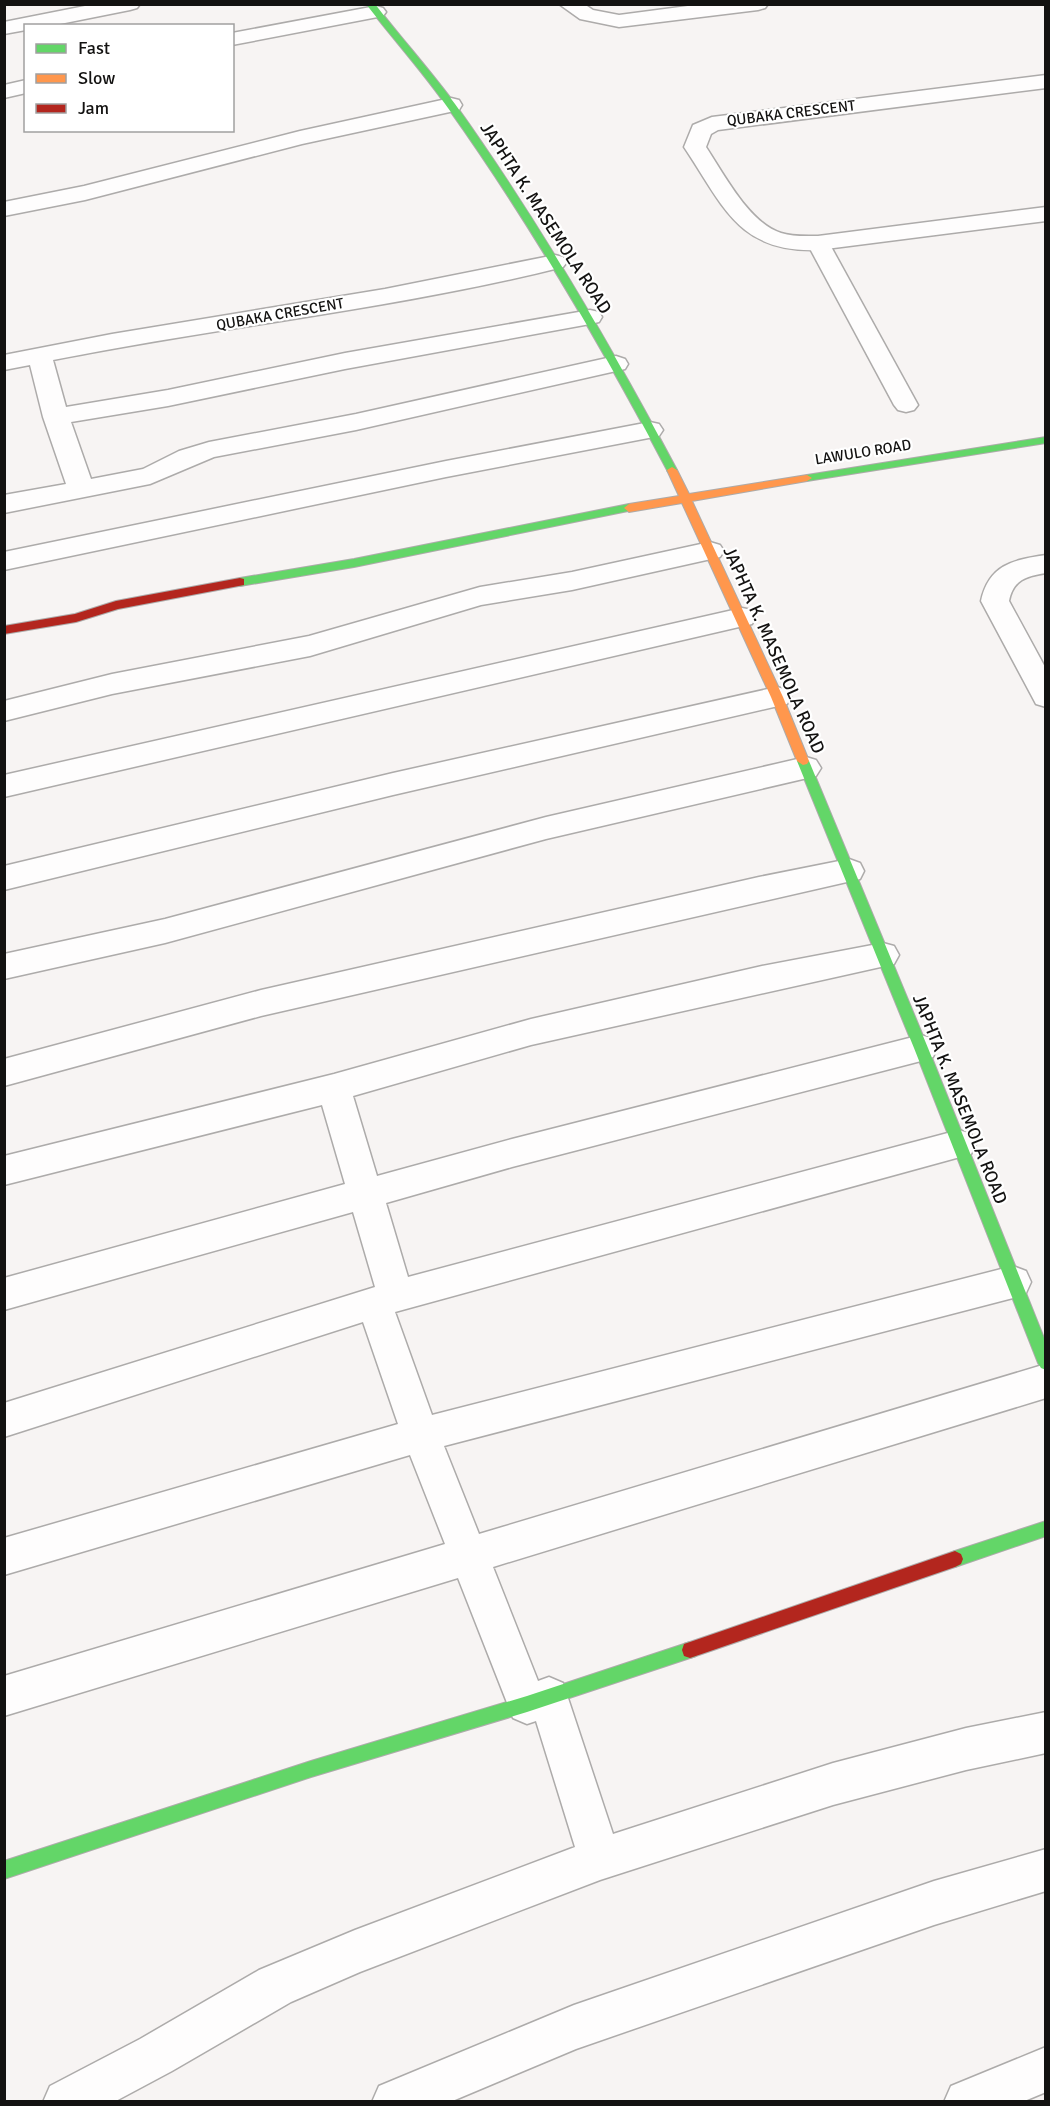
<svg xmlns="http://www.w3.org/2000/svg" width="1050" height="2106" font-family="Signika,sans-serif">
<rect width="100%" height="100%" fill="#f7f4f3"/>
<g fill="none" stroke-linecap="round" stroke-linejoin="round">
<defs>
<path id="lane" d="M818 237 826 238 829 243 918 405 914 410 906 412 898 410 894 405 807 243 810 238Z"/>
<path id="street" d="M95 4H140L137 8 130 10 50 26H26V30L4 34V22Z
M559 4H584L593 10 619 15 703 4H768L765 8 758 10 619 27 580 19Z
M376 6 383 8 386 12 383 16 232 45V33Z
M1046 75V88L718 130 711 134 706 147C724 174 749 223 781 233 793 237 806 236 818 236L1046 207V221L818 250C738 253 723 205 684 147L693 125 712 117Z
M26 80V93L4 98V85Z
M451 98 459 100 462 105 459 110 302 144 85 200 4 216V202L84 186 300 131Z
M555 255 563 257 567 262 563 267C396 309 222 326 53 360L66 407 168 390 345 353 590 310 599 312 602 317 599 322 590 324 345 369 168 406 71 422 91 479 143 469 179 451 209 442 356 414 616 356 625 359 628 364 625 369 356 430 214 457 150 484 4 513V495L66 484 43 417 30 365 4 370V355L112 334 385 289Z
M650 422 659 424 663 430 659 436 446 477 4 570V552L446 461Z
M710 542 720 545 724 551 720 557 572 590 481 605 310 656 112 694 4 721V701L112 674 309 636 480 587 572 572Z
M1046 555V573C1026 576 1013 580 1009 601L1046 669V707L1036 704 981 601C989 565 1012 560 1046 555Z
M742 608 752 610 756 617 752 624 4 797V775Z
M777 687 787 690 791 697 787 704 393 795 4 890V866L393 773Z
M806 757 816 760 821 768 816 776 546 839 165 943 4 979V954L165 919 546 817Z
M849 859 860 863 864 871 860 879 261 1016 4 1086V1059L261 990 759 877Z
M883 943 894 946 899 955 894 964 531 1045 353 1096 377 1176 512 1139 921 1035 933 1039 937 1048 933 1057 921 1061 512 1167 386 1203 408 1277 959 1130 971 1134 976 1144 971 1154 395 1312 432 1415 1013 1266 1026 1271 1031 1282 1026 1293 1013 1298 444 1446 479 1534 1046 1364V1398L493 1567 538 1681 549 1677 563 1683 613 1834 833 1763 966 1728 1046 1712V1753L966 1770 833 1805 600 1880 360 1972 291 2002 172 2071 114 2102H43L50 2086 140 2039 259 1970 355 1930 575 1847 536 1721 527 1724 513 1718 458 1578 4 1716V1676L445 1544 410 1455 4 1575V1538L398 1424 363 1322 4 1437V1403L375 1287 353 1212 4 1310V1278L345 1184 322 1105 4 1185V1156L334 1074 531 1019 762 966Z
M1046 1849V1891L934 1925 576 2049 450 2102H372L379 2086 574 2005 934 1881Z
M1046 2047V2092L1022 2102H944L951 2086Z"/>
<path id="fast" d="M366 4H375C401 38 430 70 455 104 538 220 610 344 677 470L676 472H668L667 470C601 345 530 223 448 108 423 72 393 39 366 4Z
M1046 437V443L807 481 802 478 807 475Z
M629 504 634 508 633 510 354 567 240 586 234 582 240 578 354 559Z
M803 757 809 761 928 1048 1046 1343V1370L1041 1368 1038 1363 914 1048 797 761Z
M1046 1521V1536L955 1567 949 1564 947 1559 949 1554 955 1551Z
M690 1642 696 1644 698 1650 696 1656 690 1658 527 1712 311 1777 4 1879V1861L311 1761 527 1696Z"/>
<path id="slow" d="M672 467 677 470 689 494 807 475 812 478 807 481 692 501 783 697 809 761 807 764 803 765 797 761 771 697 682 503 629 512 624 508 629 504 679 496 667 470Z"/>
<path id="jam" d="M240 578 244 579V585L118 609 76 622 4 634V626L75 614 116 601Z
M955 1551 961 1554 963 1559 961 1564 955 1567 690 1658 684 1656 682 1650 684 1644 690 1642Z"/>
</defs>
<use href="#lane" stroke="#adabaa" stroke-width="3"/>
<use href="#street" stroke="#adabaa" stroke-width="3"/>
<use href="#fast" stroke="#adabaa" stroke-width="2"/>
<use href="#slow" stroke="#adabaa" stroke-width="2"/>
<use href="#jam" stroke="#adabaa" stroke-width="2"/>
<use href="#lane" fill="#fefdfd" fill-rule="evenodd"/>
<use href="#street" fill="#fefdfd" fill-rule="evenodd"/>
<use href="#fast" fill="#63d668" fill-rule="evenodd"/>
<use href="#slow" fill="#ff974d" fill-rule="evenodd"/>
<use href="#jam" fill="#b3261e" fill-rule="evenodd"/>
</g>
<g text-anchor="middle" dominant-baseline="central" stroke-width="4.5" stroke-linejoin="round" paint-order="stroke">
<g font-size="15" fill="#131211" stroke="#fff">
<text transform="translate(791 113) rotate(-7)">QUBAKA CRESCENT</text>
<text transform="translate(280 314) rotate(-10)">QUBAKA CRESCENT</text>
<text transform="translate(863 452) rotate(-9)">LAWULO ROAD</text>
</g>
<g font-size="18" fill="#131211" stroke="#fff">
<text transform="translate(546 218) rotate(57)">JAPHTA K. MASEMOLA ROAD</text>
<text transform="translate(774 650) rotate(66)">JAPHTA K. MASEMOLA ROAD</text>
<text transform="translate(960 1099) rotate(68)">JAPHTA K. MASEMOLA ROAD</text>
</g>
</g>
<rect width="1050" height="2106" fill="none" stroke="#131211" stroke-width="12"/>
<rect x="24" y="24" width="210" height="108" fill="#ffffff" stroke="#a1a0a0" stroke-width="1.5"/>
<rect x="36" y="44" width="30" height="9" fill="#63d668" stroke="#a1a0a0" stroke-width="1.5"/>
<text x="78" y="54" font-size="18" fill="#131211">Fast</text>
<rect x="36" y="74" width="30" height="9" fill="#ff974d" stroke="#a1a0a0" stroke-width="1.5"/>
<text x="78" y="84" font-size="18" fill="#131211">Slow</text>
<rect x="36" y="104" width="30" height="9" fill="#b3261e" stroke="#a1a0a0" stroke-width="1.5"/>
<text x="78" y="114" font-size="18" fill="#131211">Jam</text>
</svg>
